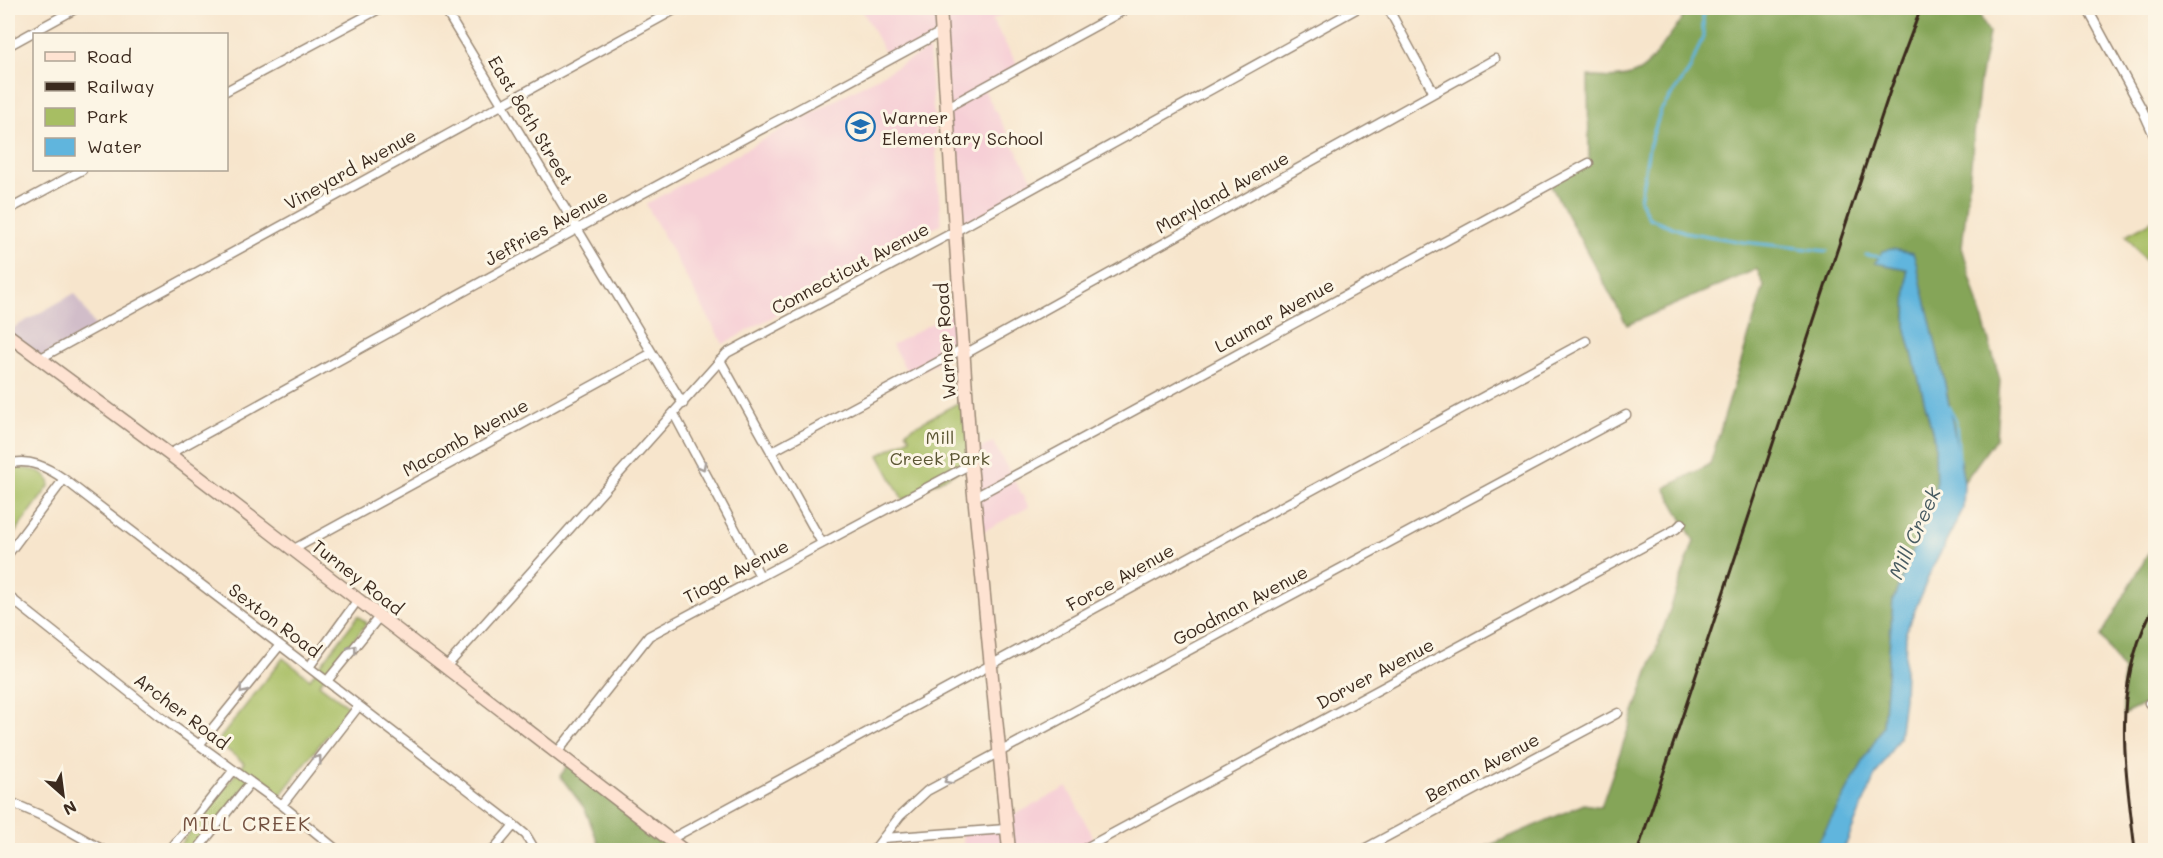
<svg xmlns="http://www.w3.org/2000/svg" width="2163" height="858" font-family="Mali,sans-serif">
<rect width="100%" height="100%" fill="#fcf5e5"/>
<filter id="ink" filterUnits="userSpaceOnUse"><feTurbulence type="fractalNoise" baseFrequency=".0167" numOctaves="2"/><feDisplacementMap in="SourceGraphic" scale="12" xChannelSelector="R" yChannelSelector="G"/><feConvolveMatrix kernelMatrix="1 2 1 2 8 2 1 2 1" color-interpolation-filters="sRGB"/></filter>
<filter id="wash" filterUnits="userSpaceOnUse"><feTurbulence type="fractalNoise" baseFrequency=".008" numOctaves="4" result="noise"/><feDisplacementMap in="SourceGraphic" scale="24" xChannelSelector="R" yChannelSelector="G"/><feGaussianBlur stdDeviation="1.35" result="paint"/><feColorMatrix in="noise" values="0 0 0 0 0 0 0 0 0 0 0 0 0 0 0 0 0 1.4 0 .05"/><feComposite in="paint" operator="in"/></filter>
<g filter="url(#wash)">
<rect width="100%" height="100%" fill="#f7e5cc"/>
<path fill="#f6cfd6" d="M861 8H1014L992 20 1019 68 983 88 1036 186 954 232 941 33 889 60Z
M929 49 941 224 723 344 646 204Z
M960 308 964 348 910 377 892 345Z
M993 442 1029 507 978 534 970 454Z
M1067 787 1096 843 1082 850H964L962 832 1006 829 1005 820Z"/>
<path fill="#d1bdc9" d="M75 293 96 328 39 359 8 331Z"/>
<path fill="#a7be63" stroke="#717440" stroke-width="1.5" d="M2155 219V274L2126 235Z
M967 398 971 464 903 500 879 455 910 438 906 431Z
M17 468C30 469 48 469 50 485L8 542V471Z
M358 616 367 623 319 684 349 707 279 797 252 777 195 850H176L244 763 217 742 283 658 310 679Z"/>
<path fill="#85a559" stroke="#60683c" stroke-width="1.5" d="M1681 8H1976L1989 33 1980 80 1962 247 2000 380 1996 438 1964 482 1944 379 1913 253 1883 251 1876 263 1907 269 1906 330 1935 442 1936 494 1893 600 1883 726 1816 848 1814 850H1479L1584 804 1601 807 1694 541 1665 488 1710 464 1764 286 1757 269 1627 325 1550 184 1589 163 1588 76C1650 85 1648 60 1682 20Z
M2155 542V699L2123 715V671L2101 636Z
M569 764 683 850H601L585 809 560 776Z"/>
<path fill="#60b5dd" stroke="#4e707e" stroke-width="1.5" d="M1892 249 1913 253 1917 265 1944 379 1964 482 1963 509 1930 573 1906 632 1904 698 1899 738 1875 776 1846 844 1840 850H1814L1883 726 1893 600 1936 494 1935 442 1906 330 1907 269 1875 263 1883 251Z"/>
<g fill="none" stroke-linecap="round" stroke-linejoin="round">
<path stroke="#60b5dd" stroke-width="3" d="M1703 8V37L1689 71 1661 110 1649 147 1640 200 1649 218 1685 232 1743 242 1827 251
M1866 255 1882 257
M1949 407 1956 421 1959 459"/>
</g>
</g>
<g filter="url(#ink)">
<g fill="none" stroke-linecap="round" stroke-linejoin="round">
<defs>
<path id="street" d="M444 8 683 404
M1388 8 1434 93
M2087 8 2143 111 2156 140
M8 46 77 8
M226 91 381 8
M946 108 1128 8
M8 210 82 170
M965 354 1495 59
M39 359 678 8
M720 360 822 543
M674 414 760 576
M771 452 964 348
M169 454 577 229 941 32
M8 464C29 458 47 467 64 479L514 825 526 835 535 850
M975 497 1589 163
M294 549 652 353
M8 554 64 479
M8 596 158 715 282 805 337 850
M309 667 357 601
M445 668 727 353 954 232 1358 8
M327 681 379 617
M2149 703 2156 699
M199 745 280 645
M556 754 649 636 971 464
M8 801 47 818 103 850
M282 805 358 707
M883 838 1006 829
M669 840 1586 341
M170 850 233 771
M197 850 250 783
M493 850 514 825
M874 850 900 816 927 791 1626 415
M1082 850 1676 529 1682 523
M1362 850 1618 713
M2154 850 2156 843"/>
<path id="secondary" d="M940 8 971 464 1009 850
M8 335 169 454 683 850"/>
</defs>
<use href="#street" stroke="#998875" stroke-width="11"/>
<use href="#secondary" stroke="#998875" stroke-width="15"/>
<use href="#street" stroke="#fff" stroke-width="8"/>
<use href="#secondary" stroke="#fee3d2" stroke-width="12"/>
<path stroke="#3b2a1e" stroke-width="3" d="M1638 850 1891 88 1921 8
M2135 850C2125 763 2110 684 2156 603"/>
</g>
<defs><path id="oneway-chevron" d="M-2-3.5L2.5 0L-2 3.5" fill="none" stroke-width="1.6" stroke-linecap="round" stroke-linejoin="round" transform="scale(1.5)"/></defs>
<g stroke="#a79f9a">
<use href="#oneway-chevron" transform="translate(702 466) rotate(62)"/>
<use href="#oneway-chevron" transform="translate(353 649) rotate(-51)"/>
<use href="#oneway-chevron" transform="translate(243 690) rotate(129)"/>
<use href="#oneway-chevron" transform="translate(318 759) rotate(-53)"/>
<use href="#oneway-chevron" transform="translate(948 780) rotate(153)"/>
</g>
</g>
<defs>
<symbol id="school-ring" viewBox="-11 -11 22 22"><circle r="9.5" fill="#fcf5e5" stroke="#1f6fb2" stroke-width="1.5"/><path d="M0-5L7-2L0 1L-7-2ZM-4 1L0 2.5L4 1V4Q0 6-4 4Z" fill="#1f6fb2"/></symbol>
</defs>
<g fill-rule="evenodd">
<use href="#school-ring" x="844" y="110" width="33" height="33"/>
</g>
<g text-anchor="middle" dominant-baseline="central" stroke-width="6" stroke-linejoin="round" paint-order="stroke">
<g font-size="18" fill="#3b2a1e" stroke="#fcf5e5" text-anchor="start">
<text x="882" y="117">Warner<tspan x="882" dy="21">Elementary School</tspan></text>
</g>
<g font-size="18" fill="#3b2a1e" stroke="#fcf5e5">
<text transform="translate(531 120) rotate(59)">East 86th Street</text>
<text transform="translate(350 169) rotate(-29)">Vineyard Avenue</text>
<text transform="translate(1222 192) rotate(-29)">Maryland Avenue</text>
<text transform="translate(546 227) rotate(-29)">Jeffries Avenue</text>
<text transform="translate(850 268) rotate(-28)">Connecticut Avenue</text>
<text transform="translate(1274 315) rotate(-29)">Laumar Avenue</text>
<text transform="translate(945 341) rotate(-94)">Warner Road</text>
<text transform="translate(465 437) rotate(-29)">Macomb Avenue</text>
<text transform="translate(736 571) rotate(-28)">Tioga Avenue</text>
<text transform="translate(358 577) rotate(38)">Turney Road</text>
<text transform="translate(1120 577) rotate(-29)">Force Avenue</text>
<text transform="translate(1240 605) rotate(-28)">Goodman Avenue</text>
<text transform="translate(275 620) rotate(37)">Sexton Road</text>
<text transform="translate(1375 673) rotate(-28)">Dorver Avenue</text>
<text transform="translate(182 711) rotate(37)">Archer Road</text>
<text transform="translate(1482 767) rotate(-28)">Beman Avenue</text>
</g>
<g font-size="18" fill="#5b5633" stroke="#fcf5e5">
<text x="940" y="437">Mill<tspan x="940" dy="21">Creek Park</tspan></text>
</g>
<g font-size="20" font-style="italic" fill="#485b61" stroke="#fcf5e5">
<text transform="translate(1914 533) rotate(-66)">Mill Creek</text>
</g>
<g font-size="20" letter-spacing="1.5" fill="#745141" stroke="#fcf5e5">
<text x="247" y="823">MILL CREEK</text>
</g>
</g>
<rect width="2163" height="858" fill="none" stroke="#fcf5e5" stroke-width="30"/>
<rect x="33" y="33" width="195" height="138" fill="#fcf5e5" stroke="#afa495" stroke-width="1.5"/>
<rect x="45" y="52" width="30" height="9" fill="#fee3d2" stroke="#afa495" stroke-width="1.5"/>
<text x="87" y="63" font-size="18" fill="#3b2a1e">Road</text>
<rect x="45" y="82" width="30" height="9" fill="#3b2a1e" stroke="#afa495" stroke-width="1.5"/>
<text x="87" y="93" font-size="18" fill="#3b2a1e">Railway</text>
<rect x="45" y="108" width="30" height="18" fill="#a7be63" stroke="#afa495" stroke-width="1.5"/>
<text x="87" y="123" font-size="18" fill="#3b2a1e">Park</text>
<rect x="45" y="138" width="30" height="18" fill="#60b5dd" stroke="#afa495" stroke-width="1.5"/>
<text x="87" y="153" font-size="18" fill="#3b2a1e">Water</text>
<g transform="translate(63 795) rotate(152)" stroke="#fcf5e5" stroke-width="4.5" paint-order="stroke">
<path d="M0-4.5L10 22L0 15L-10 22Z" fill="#3b2a1e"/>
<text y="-9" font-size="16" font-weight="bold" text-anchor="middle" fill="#3b2a1e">N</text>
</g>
</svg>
